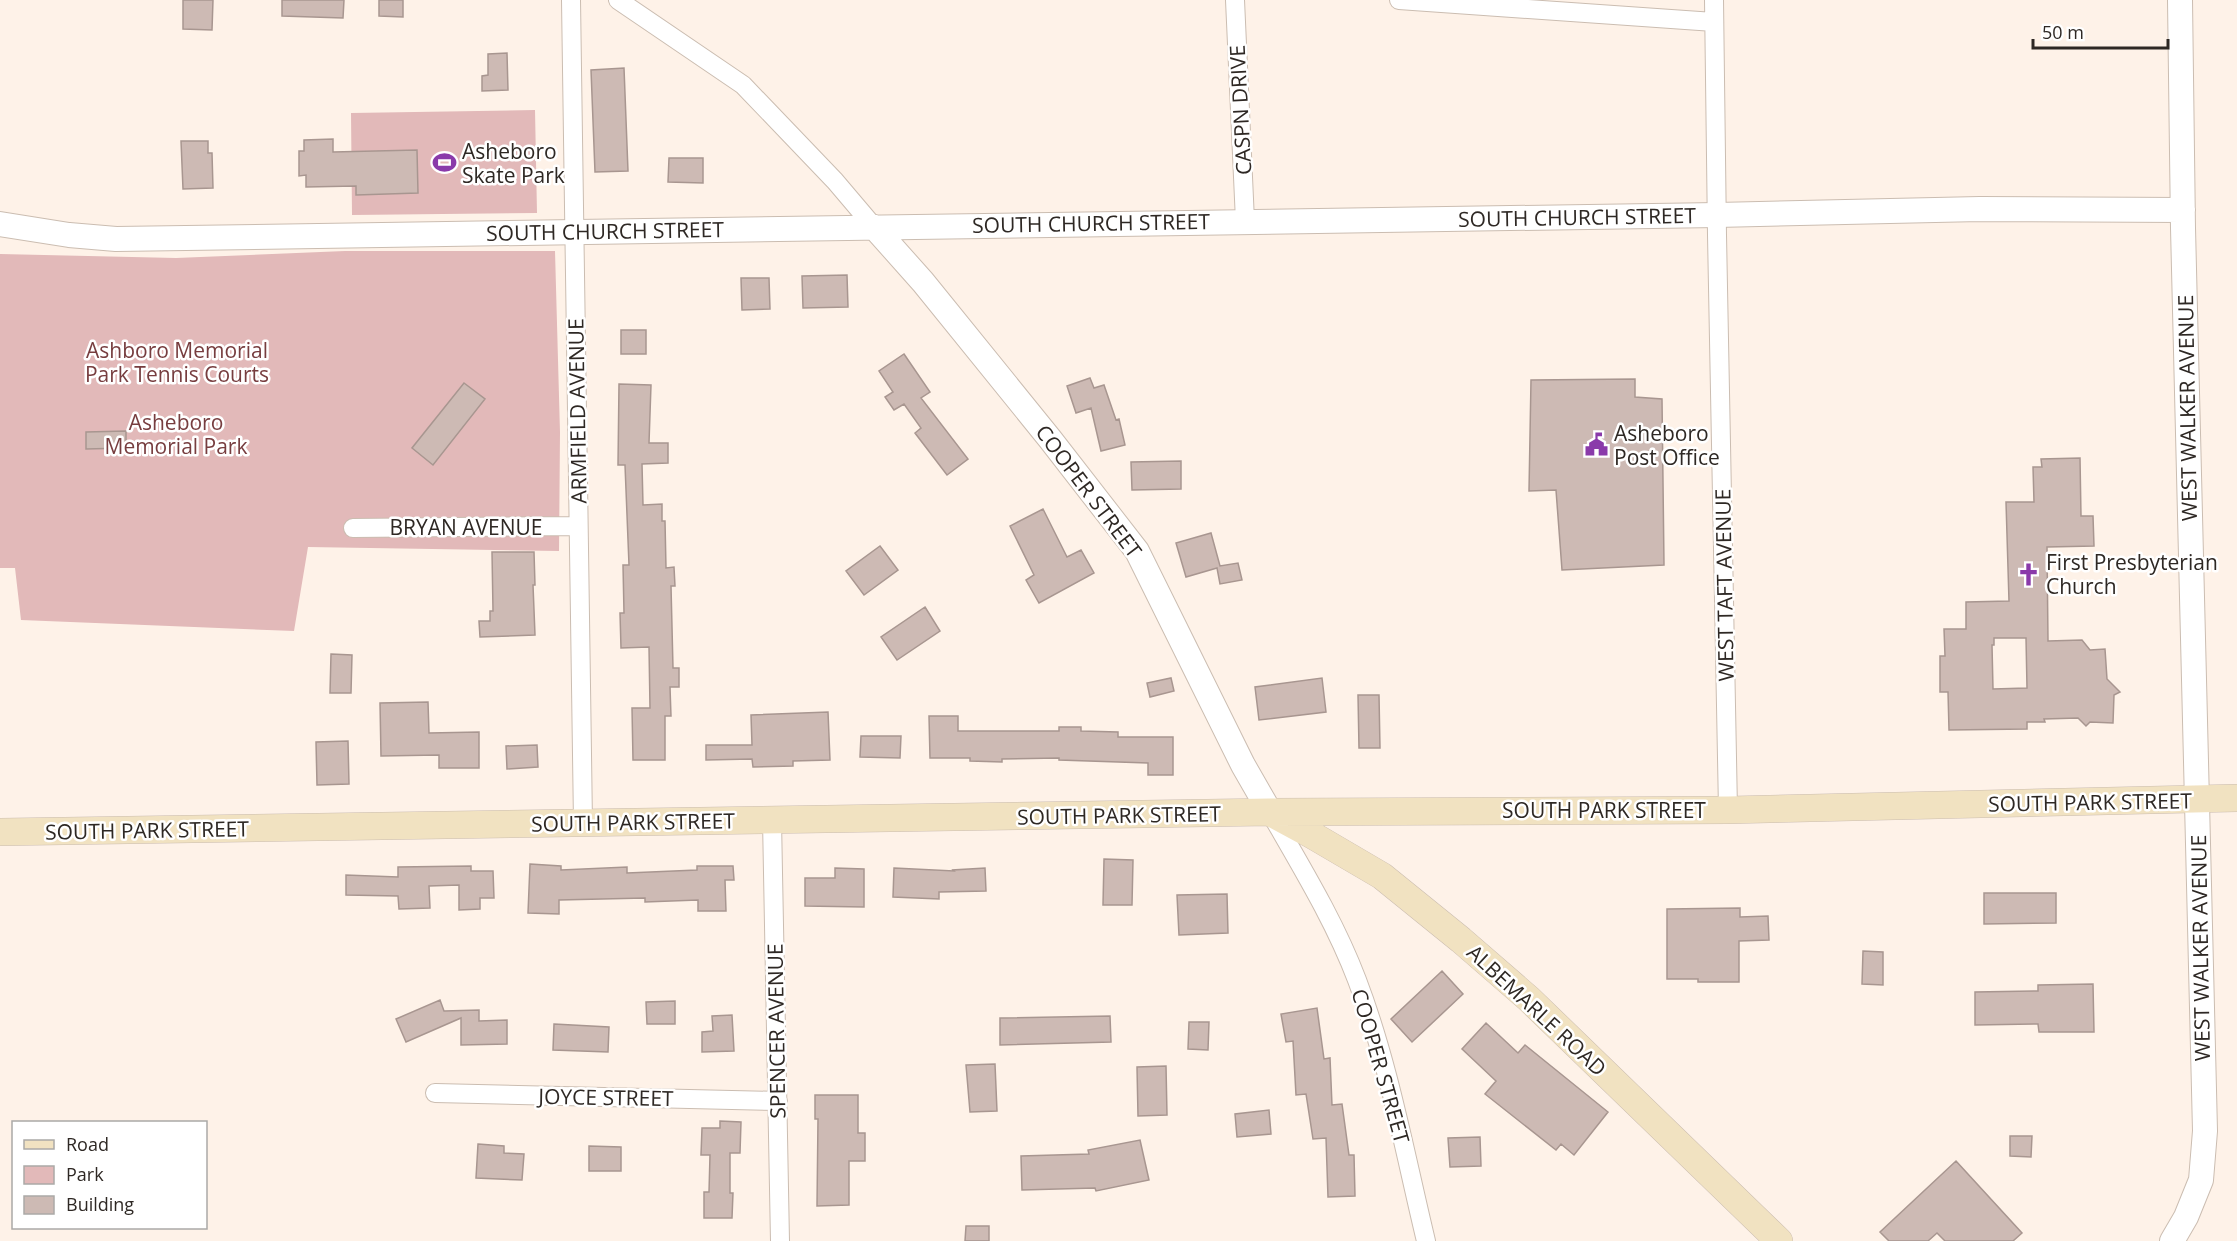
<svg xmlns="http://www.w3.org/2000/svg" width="2237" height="1241" font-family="'Open Sans',sans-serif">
<rect width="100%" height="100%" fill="#fef2e8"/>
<path fill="#e2b9b9" d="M535 110 537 213 352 215 351 113Z
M345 251H555L560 432 559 551 308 547 294 631 21 620 15 568H0V254L176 258Z"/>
<path fill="#cdbab4" stroke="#a89690" stroke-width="1.5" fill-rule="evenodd" d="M183 0H213L212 30 183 29Z
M282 0H344L343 18 282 16Z
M379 0H403V17L379 16Z
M507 53 508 90 482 91V76L488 75V54Z
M624 68 628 171 595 172 591 70Z
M333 139V152L417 150 418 193 356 195V186L306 187V175L299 176V151H304V140Z
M181 141H208V153H212L213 188 183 189Z
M669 158H703V183L668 182Z
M847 275 848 307 803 308 802 276Z
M741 278H769L770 309 742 310Z
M621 330H646V354H621Z
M904 354 930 392 921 398 968 459 947 475 915 433 921 428 904 404 894 410 885 397 893 392 879 371Z
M1090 378 1094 388 1104 385 1116 420 1119 419 1125 445 1101 451 1091 408 1076 413 1067 386Z
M1635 379V397L1662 399 1664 565 1562 570 1556 490 1529 491 1531 380Z
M464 383 485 399 433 465 412 448Z
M619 384 651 385 649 443H668V463L642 464 643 505 662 504V521H665L666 568 674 567 675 586H671L673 668H679V687H670L671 716H665V760H633L632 708H650L649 647 621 648 620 613H624L623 565H629L625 465H618Z
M126 431V448L86 449V432Z
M2080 458 2081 516H2093L2094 546 2047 547 2048 641 2082 640 2090 650 2105 649 2107 679 2120 692 2114 695 2113 723 2090 722 2086 726 2078 718 2044 719 2045 722H2027V729L1949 730 1948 692H1940V656H1945L1944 629H1966V602L2009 601 2006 502H2034L2033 467H2042L2041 459ZM1994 638H2026L2027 688 1993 689 1992 645H1994Z
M1181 461V489L1132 490 1131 462Z
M1043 509 1067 557 1081 550 1094 573 1039 603 1026 580 1034 575 1010 526Z
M1211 533 1220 566 1238 563 1242 580 1220 584 1217 568 1186 577 1176 543Z
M880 546 898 570 864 595 846 571Z
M492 552H534L535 585H533L535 635 480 637 479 621H490V611H493Z
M925 607 940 631 897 660 881 637Z
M331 654 352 655 351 693H330Z
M1171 678 1174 691 1150 697 1147 683Z
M1322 678 1326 712 1259 720 1255 687Z
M1358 695H1379L1380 748H1359Z
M428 702 429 733 479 732V768H439V755L381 756 380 703Z
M828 712 830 760 793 761V766L753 767 752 759 706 760V745H752L751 715Z
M929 716H958V731H1059V727H1081V731L1118 732V737H1173V775H1148V763L1059 760V758L1002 759V762L970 761V758H930Z
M861 736H901L900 758 860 757Z
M348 741 349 784 317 785 316 742Z
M537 745 538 767 507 769 506 746Z
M1104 859 1133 860 1132 905H1103Z
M530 864 561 866V870L627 867V873L697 870V866H733L734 880H725L726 911H698V900L645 902V898L559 900V914L528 913Z
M471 866V871H493L494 898H480V909L459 910V885L429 886 430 908 399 909 398 896 346 895V875L398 877V867Z
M835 868 864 869V907L805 906V878H835Z
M894 868 954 871 953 870 985 868 986 891 939 892V899L893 897Z
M1984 893H2056V923L1984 924Z
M1227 894 1228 933 1179 935 1177 895Z
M1740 908V917L1768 916 1769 940 1739 941V982H1698V979H1667V909Z
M1863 951 1883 952V985L1862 984Z
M1442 971 1463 994 1412 1042 1391 1019Z
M2093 984 2094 1032H2039L2038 1024 1975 1025V992L2038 991V985Z
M440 1000 444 1011 479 1010V1021L507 1020V1044L461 1045V1018L406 1042 396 1019Z
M675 1001V1024H647L646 1002Z
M1317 1008 1324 1059 1330 1058 1332 1105 1342 1104 1349 1155H1354L1355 1196 1328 1197 1326 1138 1313 1139 1306 1094 1296 1095 1293 1041 1286 1042 1281 1014Z
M732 1015 734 1051 702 1052V1032L713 1031 712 1016Z
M1110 1016 1111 1042 1000 1045V1018Z
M1189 1022H1209L1208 1050 1188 1049Z
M1486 1023 1518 1053 1525 1045 1608 1112 1574 1155 1561 1144 1556 1150 1485 1094 1496 1081 1462 1049Z
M554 1024 609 1027 608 1052 553 1050Z
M995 1064 997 1111 970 1112 966 1065Z
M1166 1066 1167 1115 1138 1116 1137 1067Z
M815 1095H858V1133H865V1161H849V1205L817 1206 818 1119H815Z
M1269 1110 1271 1134 1237 1137 1235 1114Z
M720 1121 741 1122 740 1153H730V1193H733L732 1218H704V1192H709L710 1155H701L702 1128H720Z
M2010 1136H2032L2031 1157 2010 1156Z
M1480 1137 1481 1166 1450 1167 1448 1138Z
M1140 1140 1149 1180 1096 1191 1095 1188 1022 1190 1021 1156 1089 1154 1088 1150Z
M478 1144 504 1146V1153L524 1154 522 1180 476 1178Z
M589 1146 621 1147V1171H589Z
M1956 1161 2022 1233 2013 1241H1945L1937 1233 1928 1241H1889L1880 1232Z
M966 1226H989V1241H965Z"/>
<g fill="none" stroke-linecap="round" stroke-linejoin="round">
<defs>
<path id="minor" d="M571 0 583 823
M618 0 743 85 835 181 874 227
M1235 0 1245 221
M1399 0 1714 22
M1714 0 1717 235 1728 810
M353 528 578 526
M1271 814C1302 868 1335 922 1357 980 1389 1064 1405 1154 1426 1241
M772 820 780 1241
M435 1093 778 1101"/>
<path id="tertiary" d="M0 224 69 235 116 239 1717 215 1980 209 2183 210
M874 227 923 282 1050 439 1137 551 1243 765 1270 812
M2172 1241 2186 1217 2201 1180 2205 1131 2183 228 2180 0"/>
<path id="secondary" d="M1273 814 1312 835 1382 876 1461 940 1529 999 1779 1241
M0 832 1270 812 1728 810 2237 798"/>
</defs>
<use href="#minor" stroke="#cbbdb1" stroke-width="20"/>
<use href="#tertiary" stroke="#cbbdb1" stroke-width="26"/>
<use href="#secondary" stroke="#cbbdb1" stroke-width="28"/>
<use href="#minor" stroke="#fff" stroke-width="18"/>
<use href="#tertiary" stroke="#fff" stroke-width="24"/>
<use href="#secondary" stroke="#f1e2c1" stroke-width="27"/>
</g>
<defs>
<symbol id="stadium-bare" viewBox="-9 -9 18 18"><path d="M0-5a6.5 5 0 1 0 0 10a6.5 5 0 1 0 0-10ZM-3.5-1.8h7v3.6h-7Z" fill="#8a3aaa" stroke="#fff" stroke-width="2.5" paint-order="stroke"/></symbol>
<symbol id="civic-bare" viewBox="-9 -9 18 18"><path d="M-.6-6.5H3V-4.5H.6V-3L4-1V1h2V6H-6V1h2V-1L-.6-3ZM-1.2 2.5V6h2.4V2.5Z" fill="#8a3aaa" stroke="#fff" stroke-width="2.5" paint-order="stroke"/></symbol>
<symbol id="church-bare" viewBox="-9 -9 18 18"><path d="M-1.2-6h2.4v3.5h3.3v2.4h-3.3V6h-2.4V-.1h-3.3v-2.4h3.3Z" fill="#8a3aaa" stroke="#fff" stroke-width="2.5" paint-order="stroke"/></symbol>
</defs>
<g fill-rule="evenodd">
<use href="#stadium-bare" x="428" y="146" width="33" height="33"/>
<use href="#civic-bare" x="1580" y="428" width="33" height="33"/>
<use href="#church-bare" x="2012" y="558" width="33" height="33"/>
</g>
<g text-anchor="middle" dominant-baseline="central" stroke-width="5" stroke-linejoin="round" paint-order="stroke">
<g font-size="21" fill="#2e2824" stroke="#fff">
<text transform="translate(1240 110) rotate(-93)">CASPN DRIVE</text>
<text transform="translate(1577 217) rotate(-1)">SOUTH CHURCH STREET</text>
<text transform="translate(1091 223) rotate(-1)">SOUTH CHURCH STREET</text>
<text transform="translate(605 231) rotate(-1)">SOUTH CHURCH STREET</text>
<text transform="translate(2187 408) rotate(-91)">WEST WALKER AVENUE</text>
<text transform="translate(577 411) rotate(-91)">ARMFIELD AVENUE</text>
<text transform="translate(1089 491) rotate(53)">COOPER STREET</text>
<text x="466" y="527">BRYAN AVENUE</text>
<text transform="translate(1724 585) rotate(-91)">WEST TAFT AVENUE</text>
<text transform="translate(2090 802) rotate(-1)">SOUTH PARK STREET</text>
<text x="1604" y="810">SOUTH PARK STREET</text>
<text transform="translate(1119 815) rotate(-1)">SOUTH PARK STREET</text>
<text transform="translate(633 822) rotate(-1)">SOUTH PARK STREET</text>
<text transform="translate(147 830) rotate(-1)">SOUTH PARK STREET</text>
<text transform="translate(2200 948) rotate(-91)">WEST WALKER AVENUE</text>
<text transform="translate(1537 1010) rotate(43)">ALBEMARLE ROAD</text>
<text transform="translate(776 1031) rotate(-91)">SPENCER AVENUE</text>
<text transform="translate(1381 1066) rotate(74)">COOPER STREET</text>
<text transform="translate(606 1097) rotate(1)">JOYCE STREET</text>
</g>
<g font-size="21" fill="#2e2824" stroke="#fff" text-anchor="start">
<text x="462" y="151">Asheboro<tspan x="462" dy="24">Skate Park</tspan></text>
<text x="1614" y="433">Asheboro<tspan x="1614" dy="24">Post Office</tspan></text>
<text x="2046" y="562">First Presbyterian<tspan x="2046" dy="24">Church</tspan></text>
</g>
<g font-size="21" fill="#773d3f" stroke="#fff">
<text x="177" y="350">Ashboro Memorial<tspan x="177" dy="24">Park Tennis Courts</tspan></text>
<text x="176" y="422">Asheboro<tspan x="176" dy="24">Memorial Park</tspan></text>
</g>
</g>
<rect x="12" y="1121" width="195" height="108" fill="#ffffff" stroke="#aba9a7" stroke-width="1.5"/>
<rect x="24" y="1140" width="30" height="9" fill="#f1e2c1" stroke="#aba9a7" stroke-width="1.5"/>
<text x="66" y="1151" font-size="18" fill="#2e2824">Road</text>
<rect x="24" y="1166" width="30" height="18" fill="#e2b9b9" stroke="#aba9a7" stroke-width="1.5"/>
<text x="66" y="1181" font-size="18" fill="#2e2824">Park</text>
<rect x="24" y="1196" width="30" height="18" fill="#cdbab4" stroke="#aba9a7" stroke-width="1.5"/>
<text x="66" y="1211" font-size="18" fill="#2e2824">Building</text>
<path d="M2033 39v9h135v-9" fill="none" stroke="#2e2824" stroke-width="3"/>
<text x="2042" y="39" font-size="18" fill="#2e2824" stroke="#ffffff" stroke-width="4.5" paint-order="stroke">50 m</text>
</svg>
